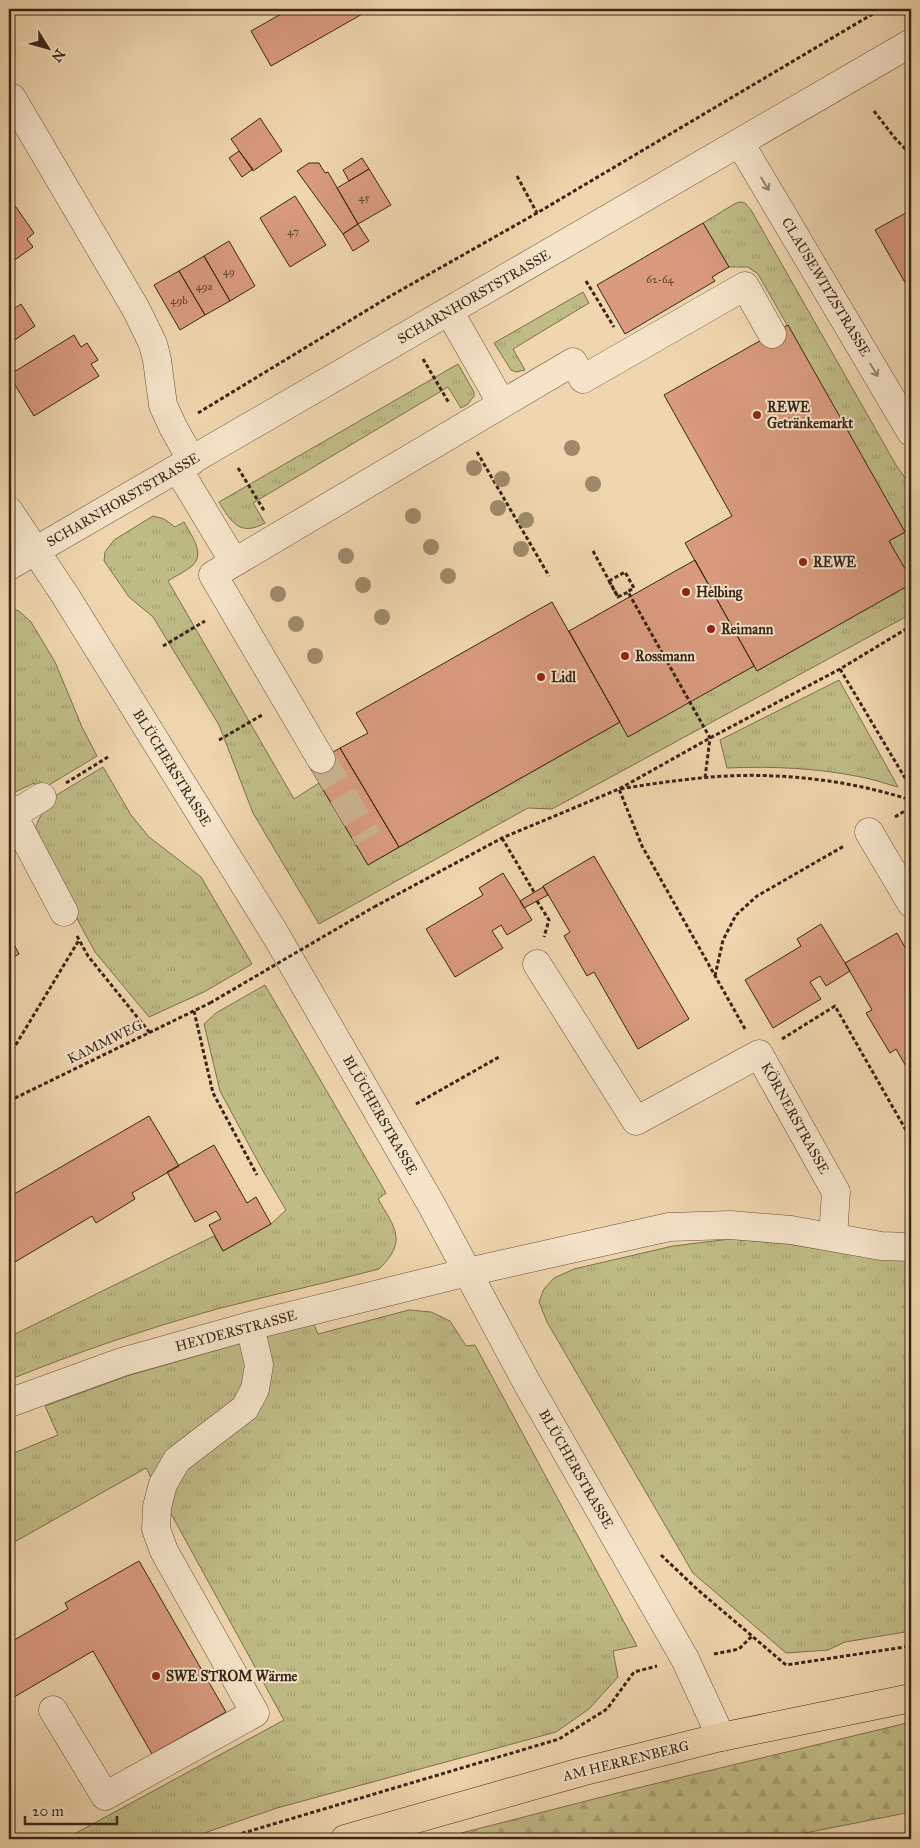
<svg xmlns="http://www.w3.org/2000/svg" width="920" height="1848" font-family="'IM FELL Great Primer',serif">
<defs>
<pattern id="grass-tufts" width="24" height="20" patternUnits="userSpaceOnUse" patternTransform="scale(1.25)"><rect width="24" height="20" fill="#c0bc86"/><path d="M3 7l-1-3M5 7V3M7 7l1-3M15 17l-1-3M17 17v-4M19 17l1-3" fill="none" stroke="#a6a173"/></pattern>
<pattern id="forest-firs" width="22" height="20" patternUnits="userSpaceOnUse" patternTransform="scale(1.25)"><rect width="22" height="20" fill="#c0bc86"/><path d="M5 1l3.5 6h-7zM16 11l3.5 6h-7z" fill="#a6a173"/></pattern>
</defs>
<rect width="100%" height="100%" fill="#f0d6ae"/>
<filter id="stains"><feTurbulence type="fractalNoise" baseFrequency=".004" numOctaves="4"/><feColorMatrix values="0 0 0 0 .2 0 0 0 0 .09 0 0 0 0 .02 0 0 0 .5 -.17"/></filter>
<radialGradient id="worn" r=".72"><stop offset=".6" stop-color="#630" stop-opacity="0"/><stop offset="1" stop-color="#630" stop-opacity=".3"/></radialGradient>
<path fill="url(#grass-tufts)" stroke="#7c704e" d="M741 202 745 203 751 210 896 465 911 486V579L889 541 905 532 758 274 748 267H729L703 223 736 203Z
M583 292 589 303 513 349 525 370 516 372 511 370 494 343Z
M458 364 474 392V396L468 404 461 408 448 387 253 503 265 523C240 537 231 522 219 502Z
M153 516 164 519 175 527 184 522C191 535 206 554 192 566 185 572 175 576 168 581L294 799 319 783 368 865 620 722 695 698 754 666 757 671 911 584V614L552 809 528 808 319 924 253 813 219 725 153 617 129 597 104 561 105 552 114 540Z
M9 608 19 611 31 622 55 662 82 727 97 756 39 791 34 783 9 795Z
M839 680 898 787C886 784 873 779 861 777 818 768 771 766 727 768L720 740Z
M103 767 131 815 149 837 201 877 252 964 204 992 149 1017 95 952 34 839C35 825 39 817 47 807L45 802Z
M265 985 386 1193 378 1199C395 1228 408 1241 379 1269 326 1283 271 1295 217 1309 146 1329 77 1352 9 1380V1337L214 1236 223 1251 271 1224 286 1210 263 1171 220 1091 204 1024 216 1013Z
M730 1239 789 1244 880 1259 911 1261V1631L845 1642 828 1650 786 1653 693 1573 547 1322 539 1302 544 1289 554 1278 574 1269 673 1246Z
M409 1310 431 1312 450 1321 466 1346 475 1345 637 1646 613 1651 618 1677 589 1709 556 1732 277 1808 187 1839H65L284 1720 146 1468 9 1545V1455L58 1435 45 1406 127 1376 313 1322 318 1334Z"/>
<path fill="url(#forest-firs)" stroke="#7c704e" d="M911 1722V1812L775 1839H438L633 1789Z"/>
<path fill="#d99a7e" stroke="#392517" d="M290 9H371L271 66 251 31Z
M260 118 282 151 253 171 231 139Z
M239 151 253 169 242 177 229 158Z
M362 158 369 169 349 181 343 170Z
M309 163H319L325 173 328 172 358 224 343 234 297 171Z
M369 169 391 205 358 224 337 188Z
M295 196 326 245 290 267 260 218Z
M9 197 34 233 27 239 33 247 9 264Z
M911 210V293L875 230Z
M703 223 729 267 712 277 715 281 625 334 597 285Z
M358 224 369 241 353 251 343 234Z
M229 241 255 286 230 301 204 256Z
M204 256 230 301 205 315 179 271Z
M179 271 205 315 180 330 154 285Z
M21 304 35 326 9 344V312Z
M788 325 905 532 889 541 911 579V584L757 671 685 543 732 516 664 395Z
M74 335 81 347 87 343 98 360 91 364 99 376 34 416 9 375Z
M695 560 754 666 628 737 569 631Z
M552 602 620 722 399 847 340 748 368 733 356 713Z
M340 748 399 847 368 865 309 766Z
M594 856 689 1019 638 1049 594 972 587 976 564 936 570 932 543 886Z
M503 873 532 920 507 935 501 925 492 931 503 948 455 977 426 929 483 895 479 888Z
M543 887 548 895 524 908 520 901Z
M821 924 850 971 826 986 820 976 810 982 821 999 773 1028 745 980 801 946 797 939Z
M897 933 911 958V1075L896 1049 890 1053 866 1013 872 1010 845 963Z
M9 935 19 954 9 960Z
M149 1116 179 1166 132 1193 135 1199 96 1223 92 1216 15 1262 9 1251V1197Z
M214 1145 247 1203 256 1197 271 1224 223 1251 209 1225 221 1219 216 1211 195 1222 167 1172Z
M139 1561 226 1712 152 1754 93 1651 9 1700V1643L68 1609 65 1603Z"/>
<g fill="none" stroke-linecap="round" stroke-linejoin="round">
<path stroke="#cbb390" stroke-width="28" stroke-dasharray="28 14" stroke-linecap="butt" d="M321 759 368 838"/>
<defs>
<path id="minor" d="M12 98 136 309 153 344 157 360 163 405 173 427 192 461
M740 143 911 432
M449 311 502 404
M178 469 234 562
M9 511 65 595 277 937 431 1204 527 1383 685 1659 721 1737
M9 566 911 43
M321 759 213 575 573 362 583 379 745 286 772 334
M9 808 64 912
M13 815 42 797
M869 832 911 903
M537 964 636 1121 759 1054 836 1192 833 1237
M9 1403 122 1362 250 1326 468 1272 669 1227 730 1225 791 1230 881 1246 911 1247
M53 1710 105 1796 255 1713 164 1551 156 1529 157 1507 163 1484 177 1460 245 1408 255 1389 259 1365 250 1326"/>
<path id="major" d="M345 1839 581 1772 721 1737 911 1698"/>
</defs>
<use href="#minor" stroke="#67513d" stroke-width="29"/>
<use href="#major" stroke="#392517" stroke-width="29"/>
<path stroke="#392517" stroke-width="3" stroke-dasharray="4 2.5" stroke-linecap="butt" d="M874 111 894 137 911 155
M517 176 537 213
M586 281 614 327
M423 359 449 403
M198 413 387 298 537 213 881 9
M477 452 549 576
M238 468 265 512
M593 551 618 597 619 596
M609 581 625 572 634 588 627 592
M618 597 628 592 710 738 705 778
M163 646 205 621
M840 669 911 788
M219 740 262 715
M66 783 108 757
M895 817 911 807
M502 838 534 892
M537 901 549 920 544 937
M374 907 502 838 619 789 710 738 840 669 911 626
M77 936 88 956 150 1033
M715 976 723 940 736 915 757 896 844 846
M194 1011 213 1093 257 1175
M745 1029 642 846 619 789C670 781 723 773 775 776 822 778 867 786 911 800
M782 1039 835 1006 911 1139
M9 1056 79 940
M9 1101 210 1003
M416 1104 499 1057
M661 1555 698 1590 752 1636
M714 1654 739 1649 752 1636 786 1665 911 1646
M223 1839 559 1739 607 1709 634 1672 657 1666"/>
<use href="#minor" stroke="#f5e4ca" stroke-width="28"/>
<use href="#major" stroke="#f0d6ae" stroke-width="28"/>
<path stroke="#392517" stroke-width="3" stroke-dasharray="4 2.5" stroke-linecap="butt" d="M609 581 618 597
M210 1003 374 907"/>
</g>
<g fill="#9e8a6a">
<circle cx="572" cy="448" r="8"/>
<circle cx="474" cy="468" r="8"/>
<circle cx="502" cy="479" r="8"/>
<circle cx="593" cy="484" r="8"/>
<circle cx="498" cy="508" r="8"/>
<circle cx="413" cy="516" r="8"/>
<circle cx="526" cy="520" r="8"/>
<circle cx="431" cy="547" r="8"/>
<circle cx="521" cy="549" r="8"/>
<circle cx="346" cy="556" r="8"/>
<circle cx="448" cy="576" r="8"/>
<circle cx="363" cy="585" r="8"/>
<circle cx="278" cy="594" r="8"/>
<circle cx="382" cy="617" r="8"/>
<circle cx="296" cy="624" r="8"/>
<circle cx="315" cy="656" r="8"/>
</g>
<defs><path id="oneway-shaft" d="M-6 0H5M1.5-3L5.5 0L1.5 3" fill="none" stroke-width="1.6" stroke-linecap="round" stroke-linejoin="round" transform="scale(1.25)"/></defs>
<g stroke="#978470">
<use href="#oneway-shaft" transform="translate(765 184) rotate(59)"/>
<use href="#oneway-shaft" transform="translate(874 370) rotate(59)"/>
</g>
<g fill="#8f2418" stroke="#f5e4ca" stroke-width="2">
<circle cx="757" cy="415" r="5"/>
<circle cx="803" cy="562" r="5"/>
<circle cx="686" cy="592" r="5"/>
<circle cx="711" cy="629" r="5"/>
<circle cx="625" cy="656" r="5"/>
<circle cx="541" cy="677" r="5"/>
<circle cx="156" cy="1676" r="5"/>
</g>
<g text-anchor="middle" dominant-baseline="central" stroke-width="4" stroke-linejoin="round" paint-order="stroke">
<g font-size="11" fill="#614231">
<text x="364" y="197">45</text>
<text x="293" y="231">47</text>
<text x="229" y="271">49</text>
<text x="660" y="279">62-64</text>
<text x="204" y="286">49a</text>
<text x="179" y="300">49b</text>
</g>
<g font-size="14" fill="#392517" stroke="#f5e4ca">
<text transform="translate(826 287) rotate(59)">CLAUSEWITZSTRASSE</text>
<text transform="translate(474 297) rotate(-30)">SCHARNHORSTSTRASSE</text>
<text transform="translate(123 500) rotate(-30)">SCHARNHORSTSTRASSE</text>
<text transform="translate(172 768) rotate(58)">BLÜCHERSTRASSE</text>
<text transform="translate(105 1042) rotate(-26)">KAMMWEG</text>
<text transform="translate(380 1115) rotate(60)">BLÜCHERSTRASSE</text>
<text transform="translate(795 1118) rotate(61)">KÖRNERSTRASSE</text>
<text transform="translate(236 1331) rotate(-15)">HEYDERSTRASSE</text>
<text transform="translate(576 1469) rotate(60)">BLÜCHERSTRASSE</text>
<text transform="translate(626 1761) rotate(-14)">AM HERRENBERG</text>
</g>
<g font-size="14" font-weight="bold" fill="#392517" stroke="#f5e4ca" text-anchor="start">
<text x="767" y="407">REWE<tspan x="767" dy="16">Getränkemarkt</tspan></text>
<text x="813" y="562">REWE</text>
<text x="696" y="592">Helbing</text>
<text x="721" y="629">Reimann</text>
<text x="635" y="656">Rossmann</text>
<text x="551" y="677">Lidl</text>
<text x="166" y="1676">SWE STROM Wärme</text>
</g>
</g>
<rect width="920" height="1848" fill="none" stroke="#f0d6ae" stroke-width="30"/>
<rect x="10" y="10" width="900" height="1828" fill="none" stroke="#392517" stroke-width="2.5"/>
<rect x="15" y="15" width="890" height="1818" fill="none" stroke="#392517"/>
<g transform="translate(48 48) rotate(127)" stroke="#f5e4ca" stroke-width="4" paint-order="stroke">
<path d="M0-4L9 19L0 12L-9 19Z" fill="#392517"/>
<text y="-8" font-size="14" font-weight="bold" text-anchor="middle" fill="#392517">N</text>
</g>
<path d="M25 1816v8h92v-8" fill="none" stroke="#392517" stroke-width="2.5"/>
<text x="32" y="1816" font-size="15" fill="#392517" stroke="#f5e4ca" stroke-width="4" paint-order="stroke">20 m</text>
<rect width="100%" height="100%" filter="url(#stains)"/>
<rect width="100%" height="100%" fill="url(#worn)"/>
</svg>
